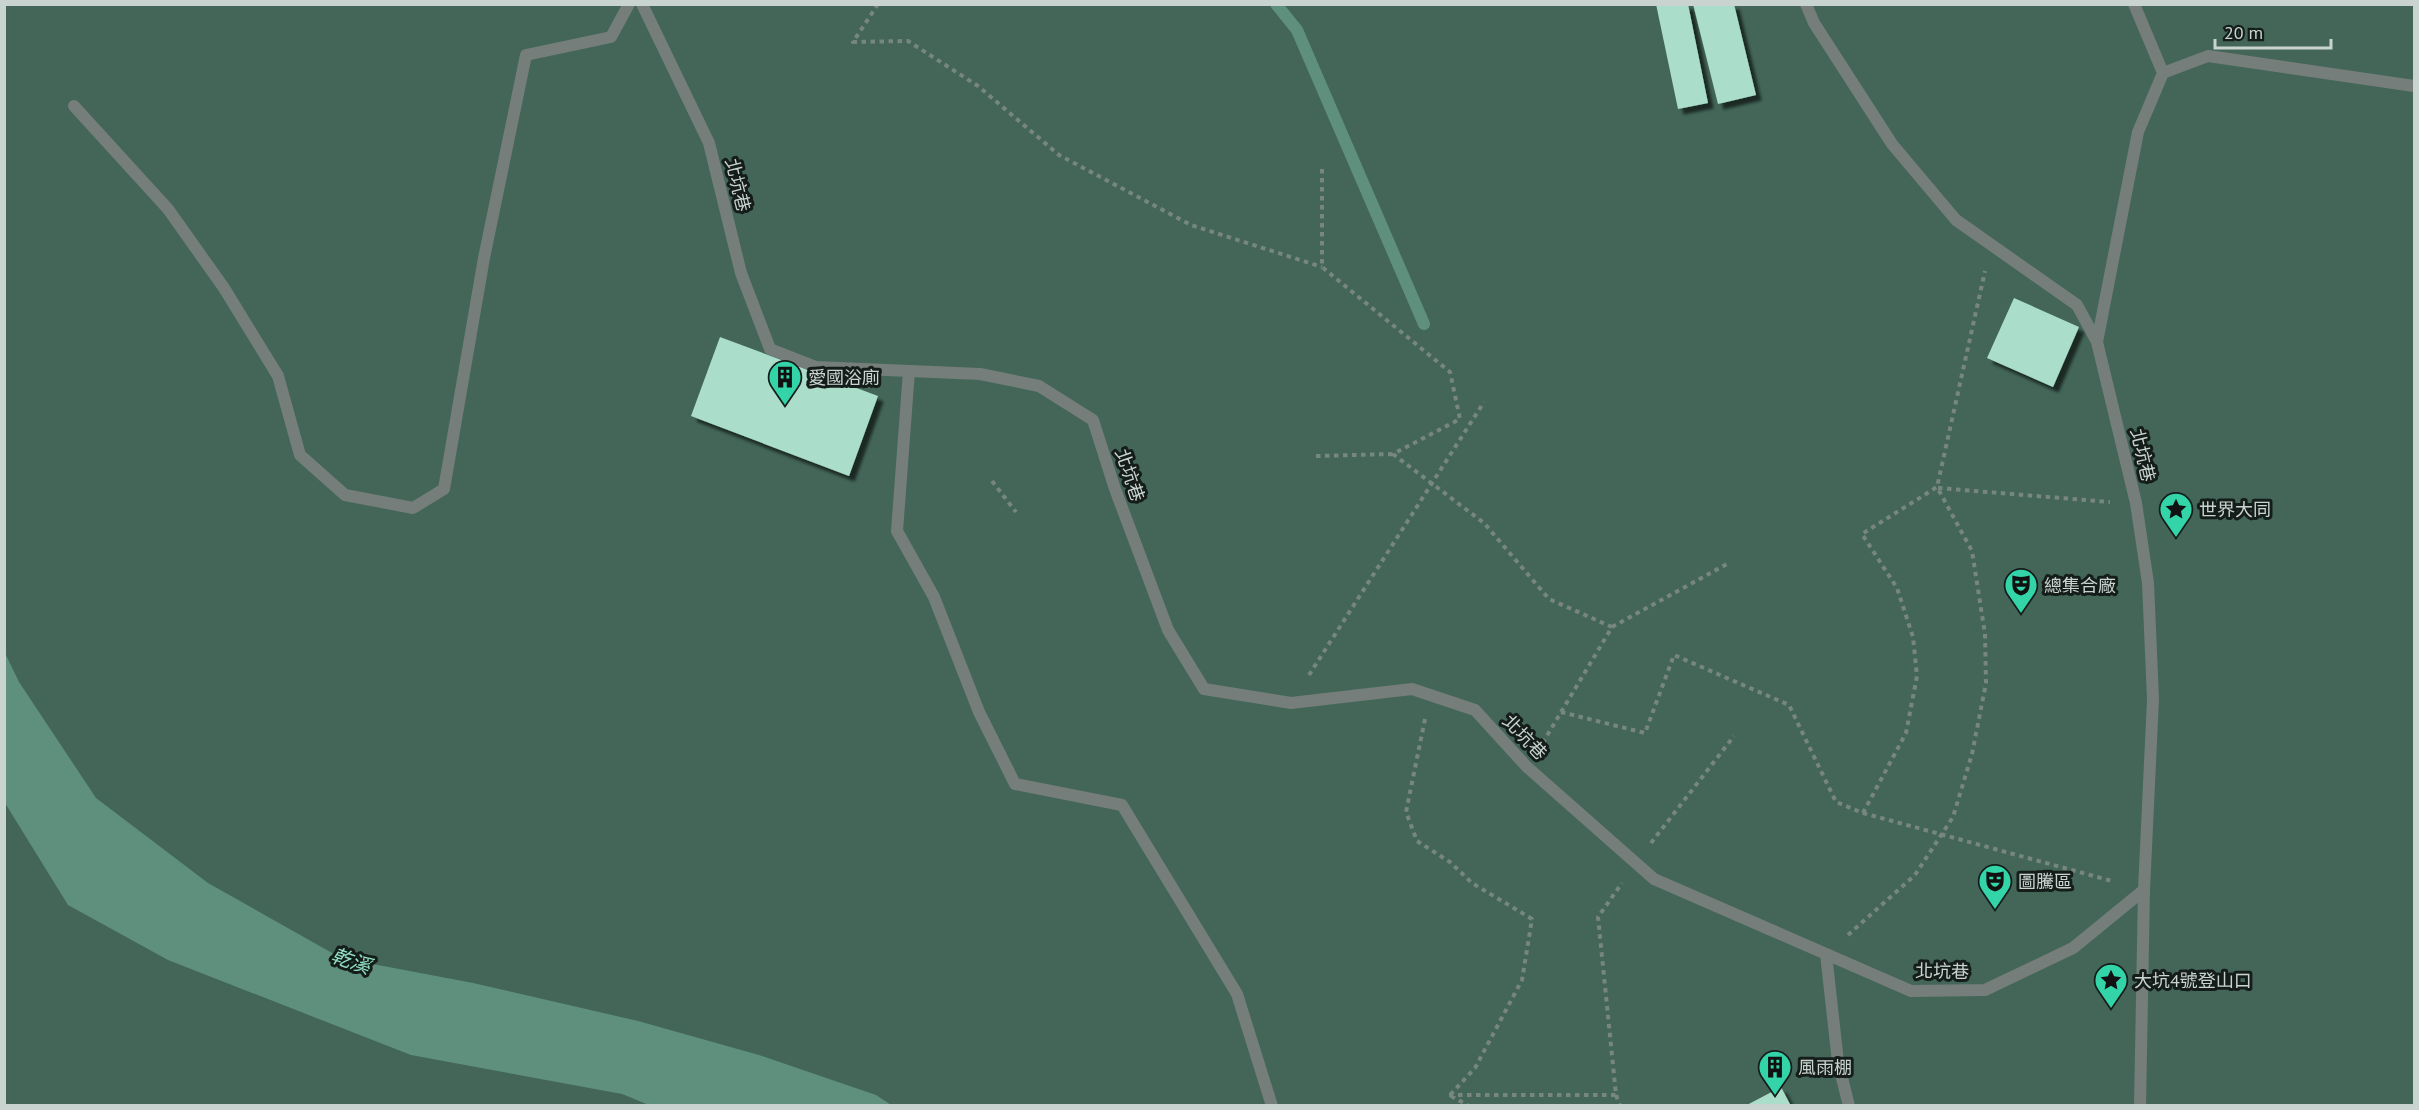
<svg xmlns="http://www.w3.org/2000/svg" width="2419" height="1110" font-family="'PT Sans','Noto Sans TC',sans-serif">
<defs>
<filter id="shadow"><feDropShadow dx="5.5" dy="5.5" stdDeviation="1.5" flood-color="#0009"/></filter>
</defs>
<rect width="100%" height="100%" fill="#253831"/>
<path fill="#436659" d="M5 5H2414V1105L5 1106Z"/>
<path fill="#5f907e" d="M5 653 19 682 96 798 208 883 341 958 473 983 638 1021 759 1055 876 1095 891 1105H649L622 1094 411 1055 168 960 68 905 5 803Z"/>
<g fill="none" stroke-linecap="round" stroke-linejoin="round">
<path stroke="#5f907e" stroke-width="12" d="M1276 4 1297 30 1424 324"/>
</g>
<path fill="#aaddca" filter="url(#shadow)" d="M1656 4H1688L1708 103 1678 109Z
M1693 4H1734L1756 95 1718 104Z
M2014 298 2079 327 2053 387 1987 358Z
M720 337 878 396 849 476 691 416Z
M1781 1087 1791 1106H1745Z"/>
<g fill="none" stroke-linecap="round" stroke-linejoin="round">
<path stroke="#778680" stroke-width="4" stroke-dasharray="4.5 4.5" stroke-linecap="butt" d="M878 4 853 42 908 41 978 86 1059 155 1191 225 1322 267
M1322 169V267L1450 372 1460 419 1393 454 1484 523 1549 599 1612 627 1542 744
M1316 456 1393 454
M992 481 1016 512
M1938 488 2110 502
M1612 627 1727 564
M1309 675 1484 402
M1561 712 1645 733 1674 655 1789 705 1836 802 1863 813 2112 881
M1425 719 1406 812 1417 841 1450 862 1472 883 1532 919 1522 980 1475 1068 1450 1095
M1863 813 1906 733 1917 676 1913 637 1897 588 1862 534 1937 487 1985 271
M1651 843 1734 736
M1848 935 1915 875 1953 817 1972 754 1986 683 1985 634 1972 551 1937 487
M1449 1095H1616L1598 917 1622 883
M1616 1095 1620 1106
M1451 1096 1469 1106"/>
<path stroke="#757e7a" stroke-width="12" d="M642 4 709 143 741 273 770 349 816 367 980 374 1039 386 1093 420 1115 489 1168 630 1204 689 1291 703 1412 689 1475 710 1527 767 1654 879 1911 991 1985 990 2073 948 2144 890
M1806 4 1814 23 1892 144 1956 220 2077 305 2097 342
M2134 4 2163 73
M74 106 168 209 224 288 278 376 300 455 345 495 413 508 444 489 484 258 526 55 611 37 629 4
M909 371 897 531 934 597 979 712 1015 784 1122 805 1237 994 1272 1106
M1826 954 1838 1062 1849 1106
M2140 1106 2144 890 2153 699 2148 583 2136 503 2097 342 2138 132 2163 73 2208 56 2414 86"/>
</g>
<defs>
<symbol id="building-pin" viewBox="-11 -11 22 30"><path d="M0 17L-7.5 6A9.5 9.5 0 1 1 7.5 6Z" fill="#32d4a8" stroke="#151d1a"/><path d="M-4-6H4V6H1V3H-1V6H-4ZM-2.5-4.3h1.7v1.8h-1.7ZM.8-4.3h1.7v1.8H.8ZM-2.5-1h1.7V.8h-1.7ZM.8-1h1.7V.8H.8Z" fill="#111"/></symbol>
<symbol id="sight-pin" viewBox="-11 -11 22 30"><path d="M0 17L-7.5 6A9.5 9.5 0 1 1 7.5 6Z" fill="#32d4a8" stroke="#151d1a"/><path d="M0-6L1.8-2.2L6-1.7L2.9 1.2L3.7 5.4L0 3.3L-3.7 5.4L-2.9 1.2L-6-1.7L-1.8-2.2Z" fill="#111"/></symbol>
<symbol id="theatre-pin" viewBox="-11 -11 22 30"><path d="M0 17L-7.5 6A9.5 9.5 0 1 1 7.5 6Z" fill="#32d4a8" stroke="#151d1a"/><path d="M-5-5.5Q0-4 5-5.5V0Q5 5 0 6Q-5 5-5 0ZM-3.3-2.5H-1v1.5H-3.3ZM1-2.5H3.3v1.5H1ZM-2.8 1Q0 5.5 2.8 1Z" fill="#111"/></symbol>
</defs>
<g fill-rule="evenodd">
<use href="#building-pin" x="766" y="358" width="38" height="52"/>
<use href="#sight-pin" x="2157" y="490" width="38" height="52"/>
<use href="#theatre-pin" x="2002" y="566" width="38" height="52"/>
<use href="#theatre-pin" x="1976" y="862" width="38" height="52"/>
<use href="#sight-pin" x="2092" y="961" width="38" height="52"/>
<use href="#building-pin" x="1756" y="1048" width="38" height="52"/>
</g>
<g text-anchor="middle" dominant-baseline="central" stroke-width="6" stroke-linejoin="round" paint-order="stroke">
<g font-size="18" fill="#c9d4d0" stroke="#151d1a">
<text transform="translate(738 185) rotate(76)">北坑巷</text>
<text transform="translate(2143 455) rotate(77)">北坑巷</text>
<text transform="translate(1130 475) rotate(71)">北坑巷</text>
<text transform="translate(1525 737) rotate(46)">北坑巷</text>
<text transform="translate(1942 971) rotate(1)">北坑巷</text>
</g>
<g font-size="18" fill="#c9d4d0" stroke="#151d1a" text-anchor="start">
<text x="808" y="377">愛國浴廁</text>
<text x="2199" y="509">世界大同</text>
<text x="2044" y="585">總集合廠</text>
<text x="2018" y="881">圖騰區</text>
<text x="2134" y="980">大坑4號登山口</text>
<text x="1798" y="1067">風雨棚</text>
</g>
<g font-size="20" font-style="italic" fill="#92e2c6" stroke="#151d1a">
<text transform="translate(351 961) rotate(19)">乾溪</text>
</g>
</g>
<rect width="2419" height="1110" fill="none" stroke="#c9d4d0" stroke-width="12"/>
<path d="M2215 39v9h116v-9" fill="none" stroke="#c9d4d0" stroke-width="3"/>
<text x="2224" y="39" font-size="18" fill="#c9d4d0" stroke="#151d1a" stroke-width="4.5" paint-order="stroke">20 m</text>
</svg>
